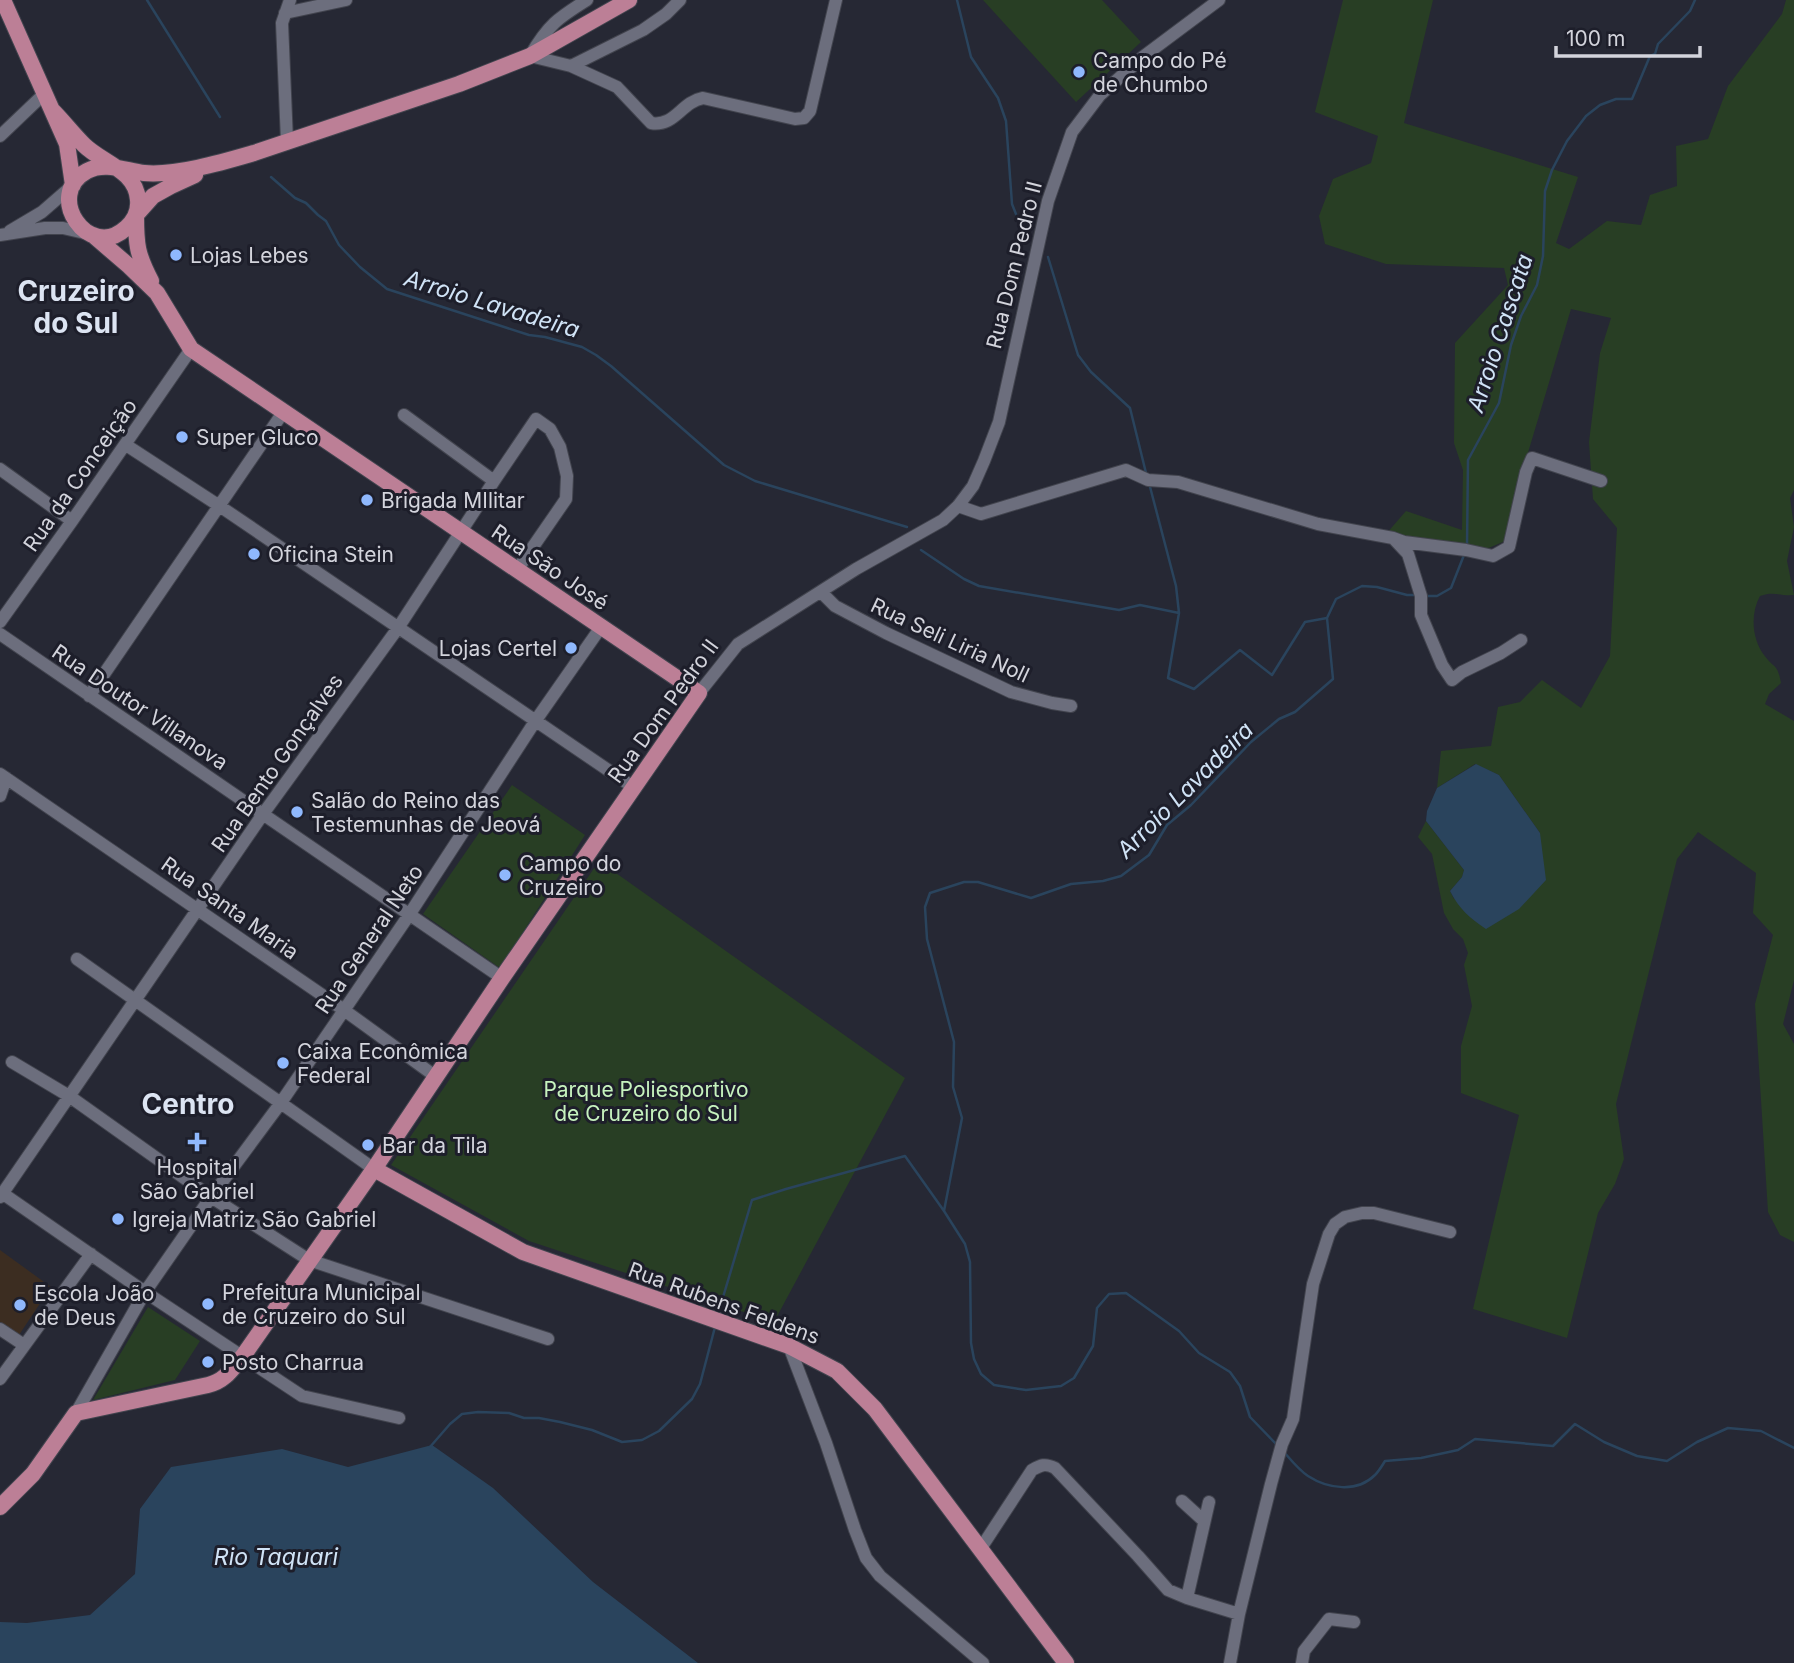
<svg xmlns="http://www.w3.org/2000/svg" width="1794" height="1663" font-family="Inter,sans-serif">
<rect width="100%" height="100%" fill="#262834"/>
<path fill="#3c2d21" d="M0 1250 51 1287 19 1335 0 1322Z"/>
<path fill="#283e24" d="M983 0H1102L1141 42 1076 102Z
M1343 0H1433L1404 123 1578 177 1556 243 1569 249 1607 221 1641 225 1650 195 1677 186 1676 146 1708 139 1728 86 1782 14 1786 0H1794V490L1790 498 1794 527 1787 561 1794 595C1779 596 1774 591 1760 596 1750 614 1752 639 1764 655 1775 670 1777 662 1781 683L1769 694 1765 704 1794 721V980L1783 1024 1794 1044V1242L1780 1235 1768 1212 1755 1004 1773 935 1753 913 1756 873 1698 832 1677 859 1616 1104 1624 1159 1615 1184 1598 1213 1567 1338 1473 1309 1519 1115 1461 1093V1046L1472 1006 1464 965 1468 953 1463 939 1453 929 1444 913 1432 854 1418 837 1426 821 1464 870 1462 877 1450 891 1454 899 1540 833 1499 775 1475 764 1437 788 1441 751 1491 746 1498 707 1520 702 1542 680 1581 708 1610 656 1617 528 1593 499 1589 442 1600 353 1611 318 1571 309 1527 456 1505 541 1484 550 1386 534 1406 511 1462 530 1463 470 1454 443 1455 343 1508 285 1504 268 1386 264 1325 244 1319 216 1333 179 1371 163 1378 136 1315 112Z
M512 785 585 835 500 968 423 914Z
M599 861 905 1078 774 1322 529 1241 391 1165Z
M148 1307 200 1341 175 1380 93 1400Z"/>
<path fill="#2a445d" d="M1476 764 1499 775 1540 833 1546 880 1519 909 1486 929C1470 918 1459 909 1450 891L1462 877 1464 870 1426 821 1427 811 1437 788Z
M432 1445 493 1488 593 1582 698 1663H0V1622L27 1623 90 1615 135 1574 140 1509 171 1467 282 1449 348 1467Z"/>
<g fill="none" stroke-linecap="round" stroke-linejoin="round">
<path stroke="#2a445d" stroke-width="2.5" d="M147 0 220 117
M957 0 971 57 998 98 1006 121 1012 204 1027 242
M271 177 295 198 306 203 318 215 326 221 339 245 360 267 387 289 529 335 545 337 582 347 596 355 611 366 724 465 755 481 907 527
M1048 257 1078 355 1091 372 1130 408 1146 473
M1467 546 1468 460 1499 403 1511 345 1521 316 1537 285 1543 256 1545 191 1552 170 1567 141 1586 116 1600 105 1616 99H1632L1650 56 1655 54 1658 44 1690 11 1695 0
M921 550 964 579 979 586 1119 610 1140 605 1179 613
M1425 596H1437L1451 588 1464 555
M1327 618 1336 599 1362 586 1377 587 1407 595H1415
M944 1211 962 1118 953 1087 954 1042 927 939 925 907 930 893 964 882H978L1031 898 1071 884 1103 881 1121 876 1149 855 1167 825 1191 805 1251 742 1279 719 1295 712 1333 679 1327 618 1305 622 1272 675 1240 650 1194 689 1168 678 1179 613 1176 586 1149 483
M718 1314 752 1200 786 1189 905 1156 944 1211 965 1244 970 1262 971 1343 974 1359 981 1374 994 1385 1026 1390 1061 1386 1074 1378 1093 1346 1097 1308 1109 1294 1126 1293 1179 1331 1199 1353 1230 1372 1240 1386 1250 1417 1277 1445
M430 1447 450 1424 462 1414 478 1412 509 1413 524 1418H539L560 1422 592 1430 622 1442 642 1440 659 1431 692 1399 700 1384 715 1327
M1284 1452C1291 1460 1299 1470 1308 1476 1328 1489 1357 1493 1375 1475 1379 1471 1382 1466 1385 1461L1421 1458 1458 1450 1475 1439 1553 1446 1575 1424 1604 1442 1637 1456 1667 1461 1697 1442 1728 1428 1761 1431 1794 1448"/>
<defs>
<path id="minor" d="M587 0C558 18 548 25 530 56L571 66 643 30 666 14 680 0
M285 13 346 0
M571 66 617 87 651 123C675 127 681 102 703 98L795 119 804 118 810 111 836 0
M0 136 44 94
M287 141 282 23 290 0
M10 231 42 212 73 185
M0 235 45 228H63L89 234
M404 415 494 481
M126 445 218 505 633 787
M0 469 72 521
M958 506 981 514 1126 470 1148 480 1178 482 1318 524 1393 538 1404 542 1466 550 1493 556 1509 547 1526 472 1532 458 1601 481
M1393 538 1408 554 1421 596V615L1442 665 1452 680 1462 672 1501 653 1521 640
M821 592 835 606 886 633 1011 692 1052 703 1071 706
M0 622 72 521 191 349
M0 634 502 978
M699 693 738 644 856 569 943 520 958 506 973 486 984 461 999 422 1048 201 1072 132 1100 95 1144 56 1219 0
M89 696 284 411
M0 774 344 1010 435 1076
M0 796 6 778
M77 959 374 1169
M12 1062 69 1096 211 1197 309 1260 548 1339
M2 1193 145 1292 302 1396 399 1418
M0 1197 263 814 398 628 494 481 536 419 550 429 560 447 567 476 566 499 517 570
M0 1329 24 1345
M789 1346 826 1443 855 1530 866 1558 880 1576 983 1663
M0 1379 91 1254
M76 1413 145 1292 211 1197 280 1104 409 915 536 720 601 627
M1182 1501 1204 1521
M981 1548 1032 1470C1041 1465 1045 1463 1055 1468L1138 1556 1168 1590 1187 1598 1239 1614
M1187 1598 1209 1502
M1230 1663 1239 1614 1271 1484 1282 1444 1293 1419 1313 1284 1329 1234 1335 1224 1345 1217 1362 1213H1374L1450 1232
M1302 1663 1304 1651 1329 1619 1354 1622"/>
<path id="major" d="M3 0 67 144 73 185
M52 110C63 121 73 134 84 145 102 163 136 170 138 200 139 211 134 221 126 228 89 262 43 195 87 171 105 161 126 171 144 173 176 176 223 162 254 153L459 84 530 56 629 0
M151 281C137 254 136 245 136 215L153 196 171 186 195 175
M374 1169 523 1252 789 1346 837 1371 875 1409 1066 1663
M0 1507 33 1474 76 1413 208 1385C225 1381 232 1369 243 1356L374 1169 502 978 699 693 191 349 157 293 129 266 93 235"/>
</defs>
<use href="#minor" stroke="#42444e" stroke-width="14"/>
<use href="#major" stroke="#42444e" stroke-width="18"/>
<use href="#minor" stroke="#6c6e7d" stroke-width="12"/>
<use href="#major" stroke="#bc7f96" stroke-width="16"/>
</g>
<g fill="#8fb8fd" stroke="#1d1e2a" stroke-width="2.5">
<circle cx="1079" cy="72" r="7"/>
<circle cx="176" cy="255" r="7"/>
<circle cx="182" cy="437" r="7"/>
<circle cx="367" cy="500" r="7"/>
<circle cx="254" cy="554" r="7"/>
<circle cx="571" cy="648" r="7"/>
<circle cx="297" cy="812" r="7"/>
<circle cx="505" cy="875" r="7"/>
<circle cx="283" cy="1063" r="7"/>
<path d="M193.5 1131.5h7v7h7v7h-7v7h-7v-7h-7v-7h7z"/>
<circle cx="368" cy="1145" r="7"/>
<circle cx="118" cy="1219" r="7"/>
<circle cx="208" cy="1304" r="7"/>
<circle cx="20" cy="1305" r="7"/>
<circle cx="208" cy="1362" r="7"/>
</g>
<g text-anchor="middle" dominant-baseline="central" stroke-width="6" stroke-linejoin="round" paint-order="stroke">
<g font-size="21" fill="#d3d4dc" stroke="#1d1e2a" text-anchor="start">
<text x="1093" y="60">Campo do Pé<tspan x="1093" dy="24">de Chumbo</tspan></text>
<text x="190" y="255">Lojas Lebes</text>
<text x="196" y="437">Super Gluco</text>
<text x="381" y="500">Brigada MIlitar</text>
<text x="268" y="554">Oficina Stein</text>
<text x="557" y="648" text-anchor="end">Lojas Certel</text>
<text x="311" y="800">Salão do Reino das<tspan x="311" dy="24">Testemunhas de Jeová</tspan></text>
<text x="519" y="863">Campo do<tspan x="519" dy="24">Cruzeiro</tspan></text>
<text x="297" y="1051">Caixa Econômica<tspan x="297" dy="24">Federal</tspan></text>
<text x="382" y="1145">Bar da Tila</text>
<text x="197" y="1167" text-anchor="middle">Hospital<tspan x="197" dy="24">São Gabriel</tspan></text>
<text x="132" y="1219">Igreja Matriz São Gabriel</text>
<text x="222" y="1292">Prefeitura Municipal<tspan x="222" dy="24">de Cruzeiro do Sul</tspan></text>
<text x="34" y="1293">Escola João<tspan x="34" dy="24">de Deus</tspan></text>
<text x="222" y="1362">Posto Charrua</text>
</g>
<g font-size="21" fill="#d3d4dc" stroke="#1d1e2a">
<text transform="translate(1014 265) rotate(-76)">Rua Dom Pedro II</text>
<text transform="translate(80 475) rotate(-55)">Rua da Conceição</text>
<text transform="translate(550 567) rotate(34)">Rua São José</text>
<text transform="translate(950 640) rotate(25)">Rua Seli Liria Noll</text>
<text transform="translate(140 707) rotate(34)">Rua Doutor Villanova</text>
<text transform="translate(663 711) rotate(-54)">Rua Dom Pedro II</text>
<text transform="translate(277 763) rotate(-55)">Rua Bento Gonçalves</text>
<text transform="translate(230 908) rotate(35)">Rua Santa Maria</text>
<text transform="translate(369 939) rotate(-56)">Rua General Neto</text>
<text transform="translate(724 1303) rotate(20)">Rua Rubens Feldens</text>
</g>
<g font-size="21" fill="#c6f2be" stroke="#1d1e2a">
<text x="646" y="1089">Parque Poliesportivo<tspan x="646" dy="24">de Cruzeiro do Sul</tspan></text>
</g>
<g font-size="23" font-style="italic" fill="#d0e3f6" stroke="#1d1e2a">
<text transform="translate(492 304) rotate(17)">Arroio Lavadeira</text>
<text transform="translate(1500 333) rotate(-72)">Arroio Cascata</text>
<text transform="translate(1185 790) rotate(-45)">Arroio Lavadeira</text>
<text x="276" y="1557">Rio Taquari</text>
</g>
<g font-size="28" font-weight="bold" fill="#dce4f2" stroke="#1d1e2a">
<text x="76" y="291">Cruzeiro<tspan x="76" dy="32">do Sul</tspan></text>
<text x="188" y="1104">Centro</text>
</g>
</g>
<path d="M1556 46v10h144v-10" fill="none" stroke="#d3d4dc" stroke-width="3.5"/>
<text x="1566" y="46" font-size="21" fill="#d3d4dc" stroke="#1d1e2a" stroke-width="5" paint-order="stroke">100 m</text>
</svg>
